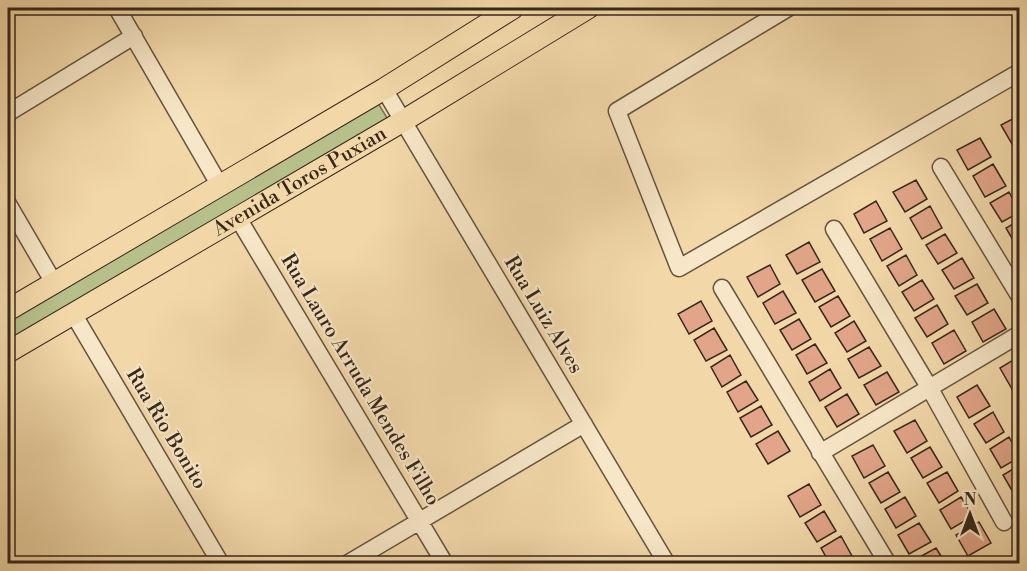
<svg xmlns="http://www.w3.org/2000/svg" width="1027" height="571" font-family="'Libre Bodoni',serif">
<rect width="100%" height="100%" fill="#f2d8a9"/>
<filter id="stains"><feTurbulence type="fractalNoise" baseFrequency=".00333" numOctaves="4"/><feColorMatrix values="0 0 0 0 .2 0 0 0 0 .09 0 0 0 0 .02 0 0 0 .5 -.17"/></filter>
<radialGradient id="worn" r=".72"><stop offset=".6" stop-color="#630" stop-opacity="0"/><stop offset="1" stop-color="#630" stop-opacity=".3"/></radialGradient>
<path fill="#b7bf8b" stroke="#777352" stroke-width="1.5" d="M376 100 389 121 8 348V317Z"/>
<path fill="#e2a589" stroke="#37271a" stroke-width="1.5" d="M1020 115V140L1012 144 1001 125Z
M980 138 991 157 968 170 957 150Z
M993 164 1006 186 985 197 973 176Z
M916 180 927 199 905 212 893 192Z
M1009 192 1020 212 1002 222 990 203Z
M876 201 887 221 864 233 854 214Z
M930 206 942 228 922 239 910 218Z
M1020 220V246L1017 247 1006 228Z
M890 228 902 249 882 261 870 239Z
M945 234 957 253 938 264 926 245Z
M809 242 820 262 797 274 786 255Z
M906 255 917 275 899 286 887 266Z
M962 258 974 278 954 289 942 270Z
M770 265 780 284 758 297 747 277Z
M822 269 835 291 815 302 802 280Z
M922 280 934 299 914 311 902 292Z
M977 284 988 303 967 315 955 296Z
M783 291 796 313 775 324 763 303Z
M838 296 850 316 831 327 819 307Z
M701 301 712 321 689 334 678 314Z
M937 305 948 324 927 337 915 318Z
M994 309 1006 329 983 342 972 322Z
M799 319 811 339 792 350 780 330Z
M854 321 866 341 847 352 835 333Z
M714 328 727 350 706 361 694 340Z
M954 330 966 351 944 364 932 343Z
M815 344 827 363 807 374 796 355Z
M869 347 881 366 859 378 848 359Z
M730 355 741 375 722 387 711 367Z
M1020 356V385L1012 389 1000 368Z
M830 369 841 388 820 401 809 382Z
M887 372 899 392 876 405 864 385Z
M746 381 758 400 738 412 727 392Z
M977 385 990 406 969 418 957 397Z
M847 394 859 414 837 427 825 407Z
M761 406 772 425 751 437 740 418Z
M993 412 1004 432 986 443 974 424Z
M915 420 927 441 907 453 894 431Z
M778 431 790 451 768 464 756 444Z
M1009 437 1020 457 1001 468 990 449Z
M873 445 885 466 864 478 852 456Z
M930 447 942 467 923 478 911 458Z
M1020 465V491L1014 494 1003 475Z
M888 472 900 492 881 503 869 483Z
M947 472 958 491 939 503 927 483Z
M809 484 821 505 800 517 788 496Z
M905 497 916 516 896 528 885 509Z
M961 497 973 516 951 529 940 510Z
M824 511 836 531 817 542 805 523Z
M979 522 991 543 968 556 956 535Z
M919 523 931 542 909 554 898 535Z
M841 536 852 556 839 564H830L821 548Z
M936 548 946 564H916L914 560Z"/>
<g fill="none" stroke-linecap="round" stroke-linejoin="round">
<defs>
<path id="minor" d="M117 8 220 186
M788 8 617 111 679 268 1020 72
M384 89 667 564
M8 113 134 36
M941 167 1020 297
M8 204 54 283
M238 218 445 564
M834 229 929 387 1004 522
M722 288 888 564
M74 315 221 564
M820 453 1020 334
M347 564 584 424"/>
<g id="major">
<path d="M8 310 384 89 513 8"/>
<path id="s1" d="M8 352 403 121 588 8"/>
</g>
</defs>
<use href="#minor" stroke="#66533e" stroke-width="19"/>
<use href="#major" stroke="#37271a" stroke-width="23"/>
<use href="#minor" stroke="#f7e6c7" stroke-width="16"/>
<use href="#major" stroke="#f2d8a9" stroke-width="21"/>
</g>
<g text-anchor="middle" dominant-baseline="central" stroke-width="4.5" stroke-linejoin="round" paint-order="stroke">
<g font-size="20" fill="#37271a" stroke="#f7e6c7">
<text stroke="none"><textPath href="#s1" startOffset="338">Avenida Toros Puxian</textPath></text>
<text transform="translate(543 315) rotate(59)">Rua Luiz Alves</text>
<text transform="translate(360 380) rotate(59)">Rua Lauro Arruda Mendes Filho</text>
<text transform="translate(166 429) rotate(59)">Rua Rio Bonito</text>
</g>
</g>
<rect width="1027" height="571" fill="none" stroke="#f2d8a9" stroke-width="30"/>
<rect x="9" y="9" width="1009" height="553" fill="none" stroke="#37271a" stroke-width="3"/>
<rect x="15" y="15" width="997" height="541" fill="none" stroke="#37271a" stroke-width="1.5"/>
<g transform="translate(970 514)" stroke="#f7e6c7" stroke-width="4.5" paint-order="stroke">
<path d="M0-4.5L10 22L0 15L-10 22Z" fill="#37271a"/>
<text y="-9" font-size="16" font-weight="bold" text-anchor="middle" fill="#37271a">N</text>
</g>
<rect width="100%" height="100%" filter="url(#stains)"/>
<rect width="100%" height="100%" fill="url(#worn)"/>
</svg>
